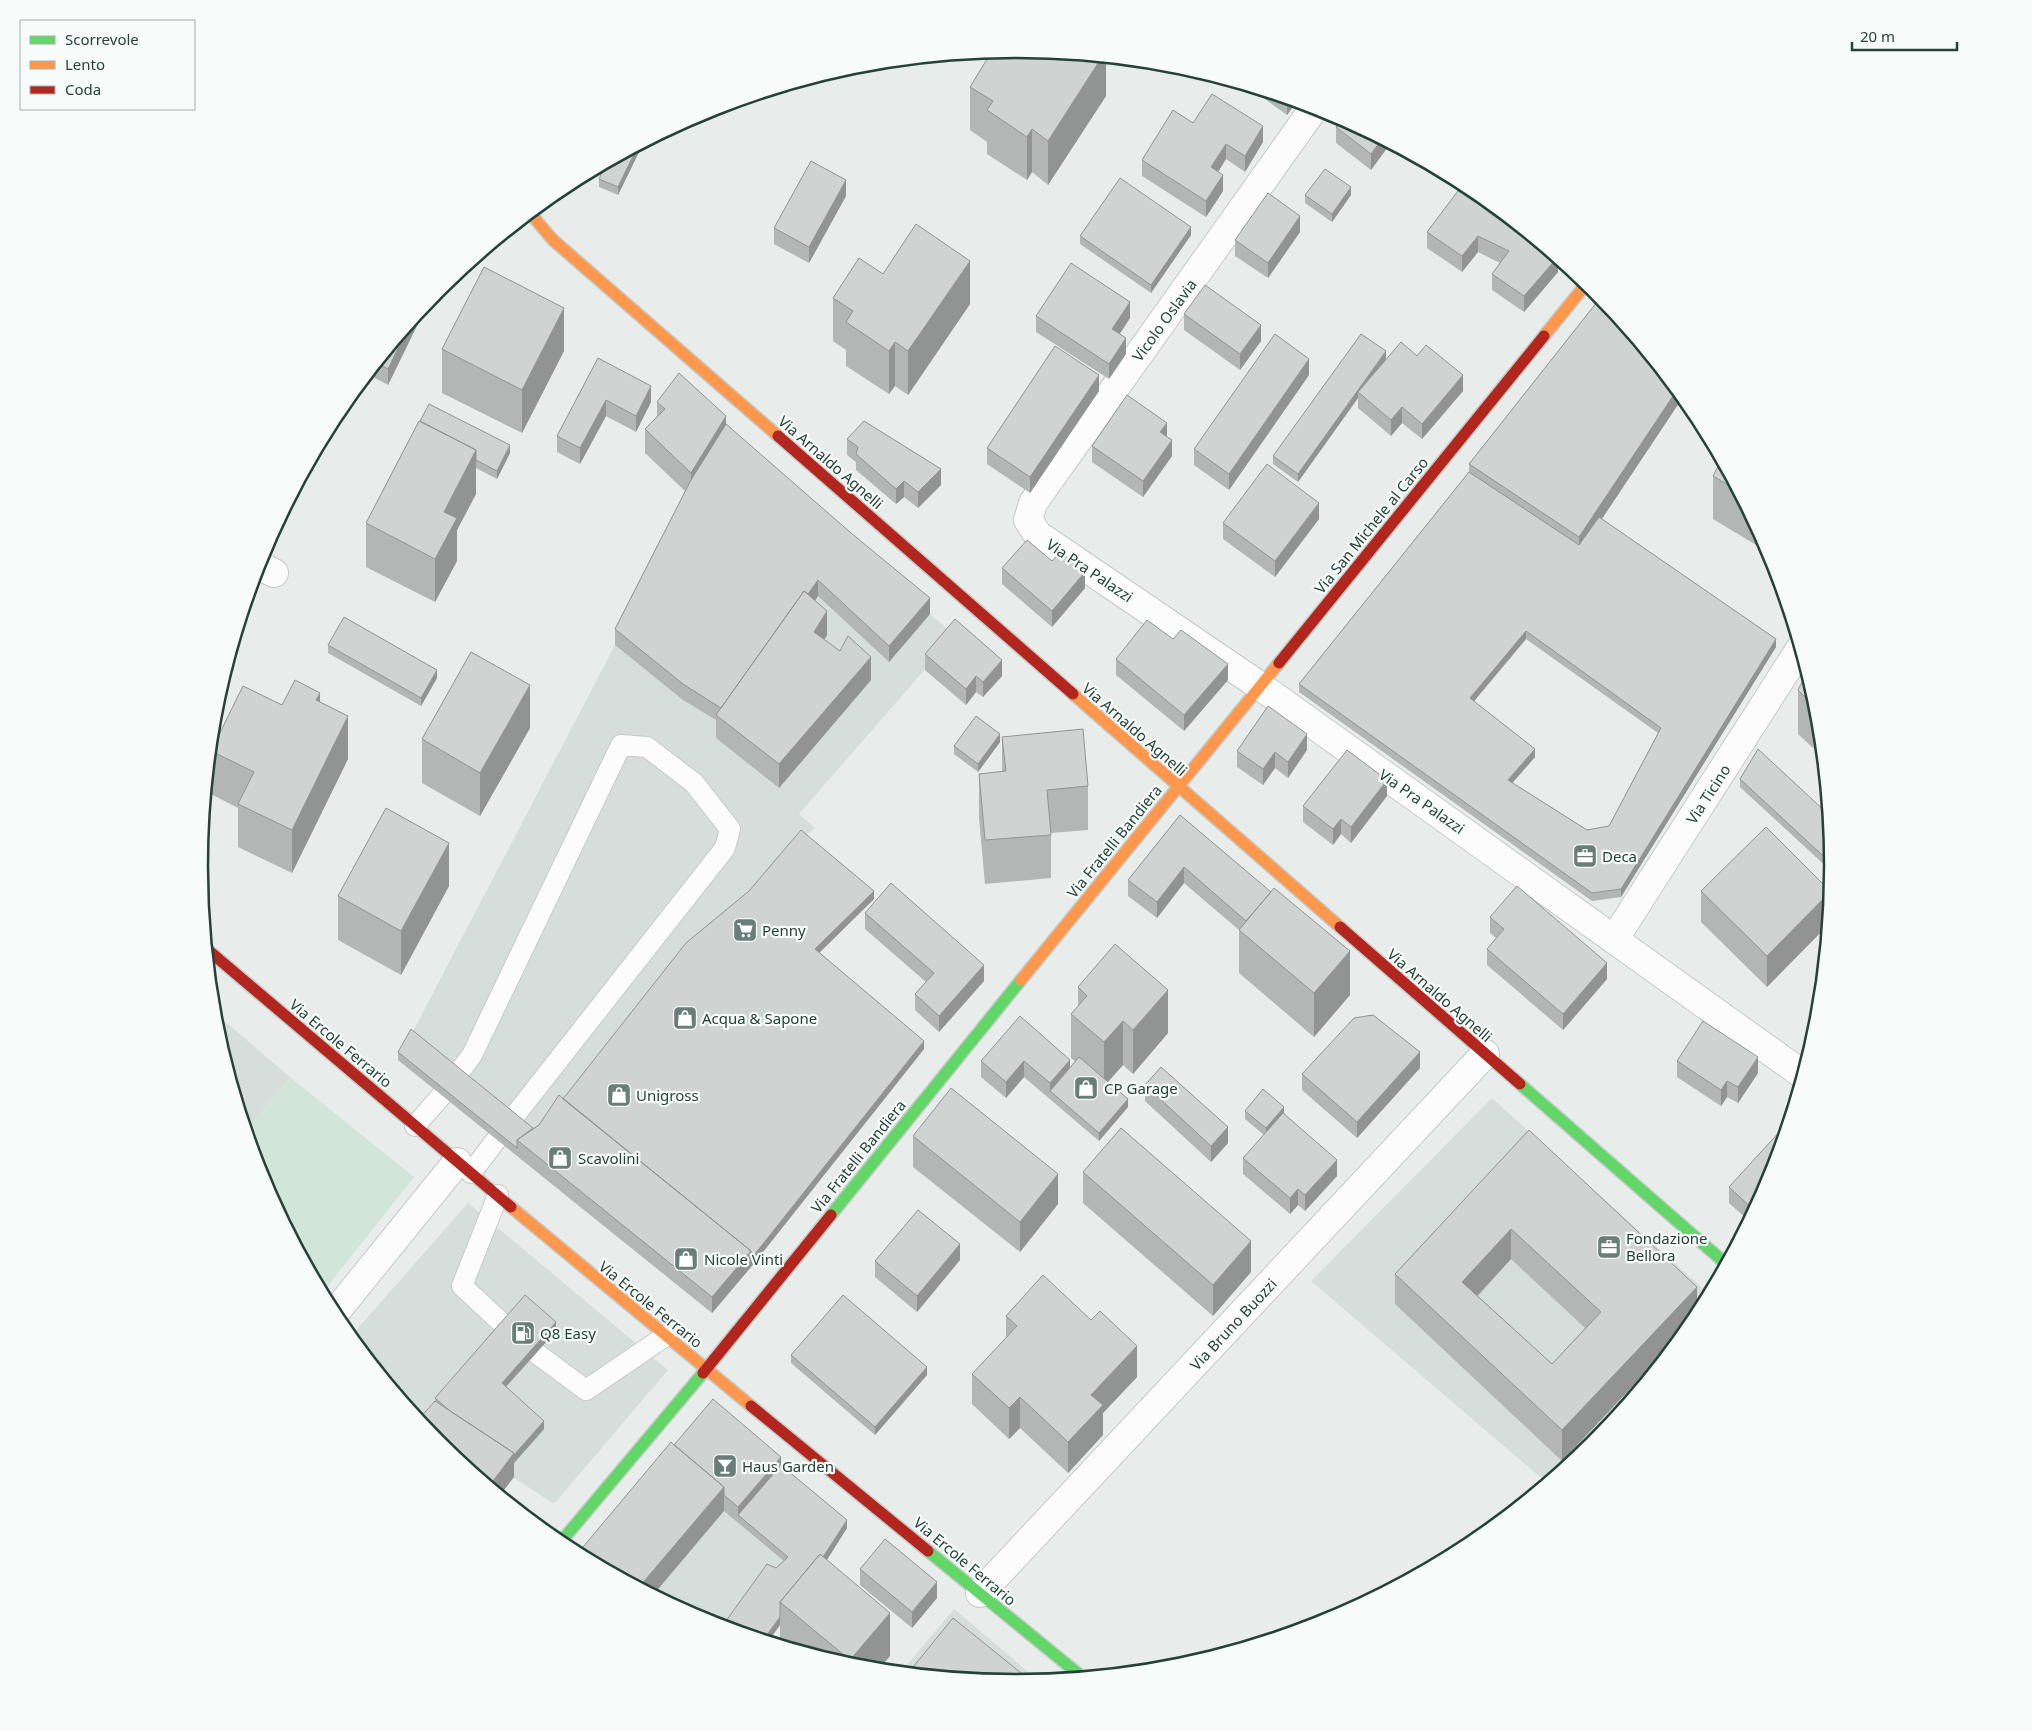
<svg xmlns="http://www.w3.org/2000/svg" width="2032" height="1731" font-family="'Noto Sans',sans-serif">
<rect width="100%" height="100%" fill="#e8edeb"/>
<path fill="#d6dedb" d="M851 549 955 635 799 814 815 828 801 839 874 899 815 957 924 1049 712 1313 398 1060 615 645Z
M214 1012 290 1077 247 1130 215 1025Z
M1492 1098 1709 1294 1695 1320 1593 1443 1546 1482 1311 1281Z
M468 1203 668 1370 554 1504 410 1409 351 1336Z
M713 1415 847 1528 812 1583 769 1640 703 1620 591 1560Z
M954 1609 1038 1680 1016 1682 902 1671Z"/>
<path fill="#d1e6d8" d="M290 1077 414 1177 323 1292 261 1178 247 1130Z"/>
<g fill="none" stroke-linecap="round" stroke-linejoin="round">
<defs>
<path id="lane" d="M457 1075 472 1055 621 745 647 747 694 783 730 829 725 848 512 1119
M415 1126 442 1095
M471 1173 496 1140
M498 1195 462 1286 505 1326
M536 1353 586 1390 667 1335"/>
<path id="street" d="M1315 107 1033 503 1028 520 1038 535 1260 686 1802 1074
M258 565 274 573
M1615 938 1800 649
M334 1314 457 1162
M980 1593 1485 1054"/>
<path id="fast" d="M1520 1084 1725 1263
M831 1215 1021 980
M560 1543 703 1373
M928 1551 1081 1676"/>
<path id="slow" d="M530 213 553 240 778 436
M1544 336 1587 283
M1073 694 1340 927
M1021 980 1279 663
M511 1207 751 1406"/>
<path id="jam" d="M778 436 1073 694
M1279 663 1544 336
M1340 927 1520 1084
M208 950 511 1207
M703 1373 831 1215
M751 1406 928 1551"/>
</defs>
<use href="#lane" stroke="#c5cac8" stroke-width="22"/>
<use href="#street" stroke="#c5cac8" stroke-width="30"/>
<use href="#fast" stroke="#c3cbc8" stroke-width="14"/>
<use href="#slow" stroke="#c3cbc8" stroke-width="14"/>
<use href="#jam" stroke="#c3cbc8" stroke-width="14"/>
<use href="#lane" stroke="#fcfcfc" stroke-width="20"/>
<use href="#street" stroke="#fcfcfc" stroke-width="28"/>
<use href="#fast" stroke="#63d668" stroke-width="11"/>
<use href="#slow" stroke="#ff974d" stroke-width="11"/>
<use href="#jam" stroke="#b3261e" stroke-width="11"/>
</g>
<path fill="#b2b6b5" fill-rule="evenodd" d="M1018 58H1106V96L1048 185 1032 172 1027 180 987 154V142L970 130V87Z
M790 85 787 93 762 95V93Z
M1247 86 1297 101 1287 115Z
M1193 123 1263 142 1245 172 1226 159 1218 172 1223 191 1206 217 1142 176V160Z
M1336 127 1390 144 1371 170 1336 143Z
M640 145V150L618 195 599 187V179Z
M1470 187 1535 240 1519 230 1518 232 1558 259V272L1524 312 1492 290V274L1500 263 1478 252 1462 272 1427 248V232Z
M1305 195H1351L1332 222 1305 203Z
M846 196 809 263 774 244V228Z
M1300 232 1268 278 1235 256V240Z
M1191 235 1151 293 1080 244V236Z
M883 274 970 304 908 395 895 386 889 394 846 366V350L833 341V298Z
M431 297 388 385 367 374Z
M1601 297 1683 397 1602 519 1776 647 1621 897 1592 901 1299 692V684L1469 472V464ZM1526 639 1658 733 1609 826 1587 830 1512 783 1535 757 1474 701Z
M1184 314 1261 341 1240 370 1184 330Z
M1036 316 1130 318 1120 334 1126 354 1109 379 1036 332Z
M442 349 564 351 522 433 442 393Z
M1417 356 1463 391 1422 439 1402 423 1391 436 1358 408V398L1298 482 1273 464V456L1386 359Z
M598 358 651 402 636 432 606 416 580 464 557 452V436Z
M1309 375 1229 490 1194 465V449Z
M1099 391 1030 493 987 464V448Z
M657 402 726 424 930 614 889 662 818 596 815 601 827 635 824 640 871 680 779 788 716 738V720L683 700 615 645V629L685 491 645 453V429L657 416Z
M419 421 510 453 497 479 476 468V494L457 530V561L435 602 366 567V523Z
M1167 437 1172 456 1143 497 1092 462V446Z
M847 439 941 485 918 508 904 497 896 504 856 470V462L847 455Z
M1721 461 1771 553V554L1713 519V476Z
M1319 519 1275 577 1223 539V523Z
M1002 568 1085 588 1052 627 1002 584Z
M328 645 437 678 421 706 328 653Z
M925 654 1002 676 983 697 976 692 966 705 925 670Z
M1116 659 1228 680 1184 731 1116 675Z
M1798 690 1817 706 1822 754 1812 747 1798 734Z
M320 702 348 759 292 873 238 847V808L211 794V751L282 705Z
M530 728 480 816 422 783V739Z
M1002 737 1088 786V830L1051 833V878L985 884 979 818V774L1002 772Z
M1000 742 978 772 954 754V746Z
M1307 750 1288 778 1275 768 1263 785 1237 767V751Z
M1740 779 1828 814 1833 866 1832 872 1740 787Z
M1387 796 1351 843 1341 834 1333 845 1303 822V806Z
M1180 815 1350 995 1314 1037 1239 973V930L1184 883 1157 918 1128 896V880Z
M449 886 401 975 338 940V896Z
M1701 891H1830L1827 926 1767 987 1701 922Z
M874 899 819 953 924 1049 751 1267 712 1313 398 1060V1052L533 1128 539 1125 563 1099Z
M865 913 984 981 939 1032 915 1010V994L926 982 865 929Z
M1490 917 1607 979 1563 1030 1487 965V949L1496 938 1490 933Z
M1078 987 1168 1033 1133 1074 1123 1065 1108 1082 1128 1107 1099 1141 1024 1077 1006 1098 981 1077V1061L1070 1060V1068L1076 1062 1071 1058V1014L1078 1007Z
M1677 1061 1758 1073 1738 1103 1727 1097 1721 1106 1677 1077Z
M1420 1068 1357 1138 1302 1090V1074Z
M1145 1085 1228 1143 1211 1162 1145 1101Z
M1245 1111 1284 1113 1337 1176 1305 1211 1298 1205 1290 1214 1243 1174V1158L1264 1135 1245 1119Z
M1529 1130 1697 1316 1693 1322 1562 1461 1395 1304V1274ZM1511 1259 1585 1328 1552 1364 1478 1296Z
M913 1136 1058 1204 1020 1252 913 1167Z
M1083 1172 1251 1272 1213 1316 1083 1203Z
M1770 1178 1748 1220 1729 1203V1187Z
M960 1260 917 1312 875 1277V1261Z
M1006 1316 1137 1377 1103 1413V1435L1068 1473 1020 1428 1009 1439 972 1404V1374L1006 1338Z
M556 1331 506 1387 544 1429 514 1463V1477L435 1401V1398Z
M791 1355 927 1375 875 1435 791 1363Z
M674 1445 781 1465 847 1528 827 1560 890 1656 879 1669 856 1666 780 1643V1625L769 1640 726 1627V1621L776 1568 784 1561 724 1511Z
M860 1569 937 1598 912 1628 860 1585Z"/>
<path fill="#919493" d="M1102 57 1106 58V96L1048 185V141Z
M790 85 787 93V86Z
M1287 99H1288L1297 101 1287 115Z
M1263 126V142L1245 172V156Z
M1032 129V172L1027 180V137Z
M1382 139 1390 144 1371 170V154Z
M1226 144V159L1211 183V167Z
M640 145V150L618 195V187L638 146Z
M1223 175V191L1206 217V201Z
M846 180V196L809 263V247Z
M1351 187V195L1332 222V214Z
M1300 216V232L1268 278V263Z
M1514 223 1519 227V230L1511 243V227Z
M1191 227V235L1151 293V285Z
M1478 236V252L1462 272V256Z
M1557 258 1558 259V272L1524 312V296Z
M970 261V304L908 395V351Z
M431 297 388 385V369L411 321Z
M1130 302V318L1112 345V329Z
M564 308V351L522 433V390Z
M1261 325V341L1240 370V354Z
M1126 338V354L1109 379V364Z
M895 342V386L889 394V351Z
M1386 351V359L1358 392V398L1298 482V474Z
M1309 359V375L1229 490V474Z
M1099 375V391L1030 493V477Z
M1463 375V391L1422 439V424Z
M651 386V402L636 432V416Z
M1677 390 1683 397 1579 553V537Z
M606 400V416L580 464V448Z
M1402 407V423L1391 436V420Z
M726 416V440L691 496V473Z
M1167 423V439L1160 432Z
M1172 440V456L1143 497V481Z
M510 445V453L497 479V471Z
M476 450V494L457 530V561L435 602V559L444 512Z
M941 469V485L918 508V492Z
M904 481V497L896 504V489Z
M1319 503V519L1275 577V561Z
M1085 572V588L1052 627V611Z
M818 580V596L726 723 724 710Z
M930 598V614L889 662V646Z
M827 611V635L814 656V632Z
M1526 631V639L1470 706V698Z
M1776 639V647L1621 897V889Z
M871 657V680L779 788V764Z
M1002 660V676L983 697V682Z
M1228 664V680L1184 731V715Z
M437 670V678L421 706V698Z
M976 676V692L966 705V689Z
M530 685V728L480 816V773Z
M320 693V736L316 700Z
M348 716V759L292 873V830Z
M1000 734V742L978 772V764Z
M1307 734V750L1288 778V762Z
M1535 749V757L1508 788V780Z
M1275 752V768L1263 785V769Z
M1387 780V796L1351 843V827Z
M1341 819V834L1333 845V829Z
M449 843V886L401 975V931Z
M1184 867V883L1157 918V902Z
M874 891V899L815 957V949Z
M1830 892 1827 926 1767 987V956Z
M1350 951V995L1314 1037V993Z
M1607 963V979L1563 1030V1014Z
M984 965V981L939 1032V1016Z
M1168 990V1033L1133 1074V1030Z
M1123 1021V1065L1104 1086V1042Z
M924 1041V1049L751 1267 712 1313V1297Z
M1420 1052V1068L1357 1138V1122Z
M1758 1057V1073L1738 1103V1087Z
M1070 1060V1075L1050 1091V1083Z
M1024 1061V1077L1006 1098V1082Z
M1727 1081V1097L1721 1106V1090Z
M1128 1099V1107L1099 1141V1133Z
M1284 1107V1115L1266 1136V1128Z
M1228 1127V1143L1211 1162V1146Z
M1337 1160V1176L1305 1211V1195Z
M1058 1174V1204L1020 1252V1222Z
M1298 1189V1205L1290 1214V1198Z
M1511 1229V1259L1462 1312V1282Z
M1251 1241V1272L1213 1316V1285Z
M960 1244V1260L917 1312V1296Z
M1697 1287V1316L1695 1320 1562 1461V1430Z
M556 1322V1331L502 1391V1383Z
M1137 1346V1377L1103 1413V1435L1068 1473V1442L1091 1395Z
M927 1367V1375L875 1435V1427Z
M1020 1397V1428L1009 1439V1408Z
M544 1421V1429L514 1463V1477L501 1494 490 1485 514 1453Z
M781 1457V1473L738 1515V1507Z
M724 1487V1511L654 1594 640 1586Z
M847 1520V1528L812 1583V1575Z
M937 1582V1598L912 1628V1612Z
M890 1613V1656L879 1669 856 1666 850 1665V1660Z
M780 1617V1625L769 1640 764 1639Z"/>
<path fill="#cfd4d2" stroke="#919493" fill-rule="evenodd" d="M1006 50 1018 58 1024 50 1102 57 1048 141 1032 129 1027 137 987 110 993 101 970 87 992 51Z
M1212 94 1263 126 1245 156 1226 144 1211 167 1223 175 1206 201 1142 160 1173 110 1193 123Z
M1342 118 1382 139 1371 154 1336 127Z
M638 146 618 187 599 179 607 162Z
M811 161 846 180 809 247 774 228Z
M1325 169 1351 187 1332 214 1305 195Z
M1120 178 1191 227 1151 285 1080 236Z
M1464 183 1470 187 1514 223 1511 227 1546 249 1557 258 1524 296 1492 274 1509 251 1478 236 1462 256 1427 232Z
M1268 193 1300 216 1268 263 1235 240Z
M916 224 970 261 908 351 895 342 889 351 846 322 853 311 833 298 859 258 883 274Z
M1071 263 1130 302 1112 329 1126 338 1109 364 1036 316Z
M484 267 564 308 522 390 442 349Z
M1205 285 1261 325 1240 354 1184 314Z
M1601 297 1677 390 1579 537 1469 464Z
M411 321 388 369 377 363Z
M1275 334 1309 359 1229 474 1194 449Z
M1361 334 1386 351 1298 474 1273 456Z
M1401 342 1417 356 1426 345 1463 375 1422 424 1402 407 1391 420 1358 392Z
M1055 346 1099 375 1030 477 987 448Z
M598 358 651 386 636 416 606 400 580 448 557 436Z
M679 373 726 416 691 473 645 429 665 409 657 402Z
M1127 395 1167 423 1160 432 1172 440 1143 481 1092 446Z
M429 404 510 445 497 471 476 460V450L420 421Z
M419 421 476 450 444 512 457 518 435 559 366 523Z
M864 421 941 469 918 492 904 481 896 489 856 454 858 447 847 439Z
M726 424 851 533 930 598 889 646 818 580 808 594 804 591 721 708 683 684 615 629 691 480Z
M1721 461 1737 490 1713 476Z
M1267 464 1319 503 1275 561 1223 523Z
M1469 472 1579 545 1599 517 1776 639 1621 889 1592 893 1299 684ZM1526 631 1661 728 1609 826 1587 830 1508 780 1535 749 1470 698Z
M1027 540 1052 561 1060 552 1085 572 1052 611 1002 568Z
M804 591 827 611 814 632 840 651 848 636 871 657 779 764 716 715Z
M344 617 437 670 421 698 328 645Z
M955 619 1002 660 983 682 976 676 966 689 925 654Z
M1147 620 1173 639 1181 630 1228 664 1184 715 1116 659Z
M471 652 530 685 480 773 422 739Z
M1807 672 1817 706V707L1812 704 1798 690Z
M295 680 320 693 316 700 348 716 292 830 238 804 254 772 211 751 243 686 282 705Z
M1268 706 1307 734 1288 762 1275 752 1263 769 1237 751Z
M976 716 1000 734 978 764 954 746Z
M1083 729 1088 786 1047 790 1051 835 985 840 979 774 1006 771 1002 737Z
M1758 749 1828 814 1833 865 1740 779Z
M1347 750 1387 780 1351 827 1341 819 1333 829 1303 806Z
M386 808 449 843 401 931 338 896Z
M1180 815 1271 892 1246 921 1184 867 1157 902 1128 880Z
M1766 827 1830 891V892L1767 956 1701 891Z
M801 830 874 891 815 949 924 1041 751 1259V1251L563 1099 686 943 749 891Z
M891 883 984 965 939 1016 915 994 934 973 865 913Z
M1517 886 1607 963 1563 1014 1487 949 1504 929 1490 917Z
M1274 888 1350 951 1314 993 1239 930Z
M1115 944 1168 990 1133 1030 1123 1021 1104 1042 1071 1014 1087 996 1078 987Z
M1373 1015 1420 1052 1357 1122 1302 1074 1354 1018Z
M1020 1016 1070 1060 1050 1083 1024 1061 1006 1082 981 1061Z
M1703 1021 1758 1057 1738 1087 1727 1081 1721 1090 1677 1061Z
M411 1029 533 1128 517 1140V1148L398 1052Z
M1079 1057 1128 1099 1099 1133 1050 1091Z
M1161 1067 1228 1127 1211 1146 1145 1085Z
M951 1088 1058 1174 1020 1222 913 1136Z
M1263 1089 1284 1107 1266 1128 1245 1111Z
M559 1095 751 1251 712 1297 517 1140 539 1125Z
M1283 1113 1337 1160 1305 1195 1298 1189 1290 1198 1243 1158Z
M1121 1128 1251 1241 1213 1285 1083 1172Z
M1782 1129 1785 1131 1770 1178 1754 1210 1729 1187Z
M1529 1130 1697 1287 1562 1430 1395 1274ZM1511 1229 1601 1312 1552 1364 1462 1282Z
M918 1210 960 1244 917 1296 875 1261Z
M1043 1275 1091 1320 1100 1311 1137 1346 1091 1395 1103 1405 1068 1442 1020 1397 1009 1408 972 1374 1017 1326 1006 1316Z
M525 1295 556 1322 502 1383 544 1421 514 1455V1453L450 1411 435 1398Z
M843 1295 927 1367 875 1427 791 1355Z
M713 1399 781 1457 738 1507 724 1495V1487L674 1445Z
M435 1401 514 1453 490 1485 438 1443 437 1441V1438L429 1432 419 1419Z
M429 1432 437 1438 435 1439Z
M671 1442 724 1487 640 1586 578 1553Z
M781 1465 847 1520 823 1557 820 1554 780 1602V1617L764 1639 741 1631 726 1621 767 1564 776 1568 788 1557 738 1515Z
M885 1539 937 1582 912 1612 860 1569Z
M820 1554 890 1613 850 1660 780 1602Z
M953 1618 1031 1681 1016 1682 909 1672Z"/>
<defs>
<symbol id="office-square" viewBox="-11 -11 22 22"><rect x="-9" y="-9" width="18" height="18" rx="4" fill="#697e78" stroke="#f7fbf9"/><path d="M-6-3h4V-5.5h4V-3h4V5H-6ZM-1-4.5V-3h2v-1.5ZM-6 0V1H6V0Z" fill="#fff"/></symbol>
<symbol id="supermarket-square" viewBox="-11 -11 22 22"><rect x="-9" y="-9" width="18" height="18" rx="4" fill="#697e78" stroke="#f7fbf9"/><path d="M-6-5.5h2.5l.6 2H6L4.5 2H-2.5L-4.4-4H-6ZM-1.5 3.2a1.3 1.3 0 1 0 .1 0ZM3 3.2a1.3 1.3 0 1 0 .1 0Z" fill="#fff"/></symbol>
<symbol id="shop-square" viewBox="-11 -11 22 22"><rect x="-9" y="-9" width="18" height="18" rx="4" fill="#697e78" stroke="#f7fbf9"/><path d="M-5-2.5h2.3a2.7 3.5 0 0 1 5.4 0H5L5.5 6h-11ZM-1.5-2.5h3a1.5 2.3 0 0 0-3 0Z" fill="#fff"/></symbol>
<symbol id="fuel-square" viewBox="-11 -11 22 22"><rect x="-9" y="-9" width="18" height="18" rx="4" fill="#697e78" stroke="#f7fbf9"/><path d="M-5.5-6h7V0h2V4h1.3V-2.5L3-4.5l.8-.8L6-3V5H2.5V1h-1V6h-7ZM-4.2-4.7v3.2H.2V-4.7Z" fill="#fff"/></symbol>
<symbol id="bar-square" viewBox="-11 -11 22 22"><rect x="-9" y="-9" width="18" height="18" rx="4" fill="#697e78" stroke="#f7fbf9"/><path d="M-6-5H6L.8 .8V4.5H3.5V6h-7V4.5H-.8V.8Z" fill="#fff"/></symbol>
</defs>
<g fill-rule="evenodd">
<use href="#office-square" x="1571" y="842" width="28" height="28"/>
<use href="#supermarket-square" x="731" y="916" width="28" height="28"/>
<use href="#shop-square" x="671" y="1004" width="28" height="28"/>
<use href="#shop-square" x="1072" y="1074" width="28" height="28"/>
<use href="#shop-square" x="605" y="1081" width="28" height="28"/>
<use href="#shop-square" x="546" y="1144" width="28" height="28"/>
<use href="#office-square" x="1595" y="1233" width="28" height="28"/>
<use href="#shop-square" x="672" y="1245" width="28" height="28"/>
<use href="#fuel-square" x="509" y="1319" width="28" height="28"/>
<use href="#bar-square" x="711" y="1452" width="28" height="28"/>
</g>
<g text-anchor="middle" dominant-baseline="central" stroke-width="4.5" stroke-linejoin="round" paint-order="stroke">
<g font-size="15" fill="#24423a" stroke="#f7fbf9">
<text transform="translate(1164 320) rotate(-54)">Vicolo Oslavia</text>
<text transform="translate(831 462) rotate(41)">Via Arnaldo Agnelli</text>
<text transform="translate(1371 525) rotate(-51)">Via San Michele al Carso</text>
<text transform="translate(1090 570) rotate(34)">Via Pra Palazzi</text>
<text transform="translate(1135 729) rotate(41)">Via Arnaldo Agnelli</text>
<text transform="translate(1708 794) rotate(-57)">Via Ticino</text>
<text transform="translate(1422 801) rotate(35)">Via Pra Palazzi</text>
<text transform="translate(1114 841) rotate(-51)">Via Fratelli Bandiera</text>
<text transform="translate(1440 995) rotate(41)">Via Arnaldo Agnelli</text>
<text transform="translate(341 1043) rotate(40)">Via Ercole Ferrario</text>
<text transform="translate(858 1156) rotate(-51)">Via Fratelli Bandiera</text>
<text transform="translate(651 1304) rotate(39)">Via Ercole Ferrario</text>
<text transform="translate(1233 1324) rotate(-47)">Via Bruno Buozzi</text>
<text transform="translate(965 1561) rotate(40)">Via Ercole Ferrario</text>
</g>
<g font-size="15" fill="#24423a" stroke="#f7fbf9" text-anchor="start">
<text x="1602" y="856">Deca</text>
<text x="762" y="930">Penny</text>
<text x="702" y="1018">Acqua &amp; Sapone</text>
<text x="1104" y="1088">CP Garage</text>
<text x="636" y="1095">Unigross</text>
<text x="578" y="1158">Scavolini</text>
<text x="1626" y="1238">Fondazione<tspan x="1626" dy="17">Bellora</tspan></text>
<text x="704" y="1259">Nicole Vinti</text>
<text x="540" y="1333">Q8 Easy</text>
<text x="742" y="1466">Haus Garden</text>
</g>
</g>
<path d="M0 0H2032V1731H0ZM208 866a808 808 0 1 1 1616 0a808 808 0 1 1-1616 0Z" fill="#f7fbf9" fill-rule="evenodd"/>
<path fill="none" stroke="#24423a" stroke-width="2.5" d="M208 866a808 808 0 1 1 1616 0a808 808 0 1 1-1616 0Z"/>
<rect x="20" y="20" width="175" height="90" fill="#f7fbf9" stroke="#a3b1ad"/>
<rect x="30" y="36" width="25" height="8" fill="#63d668" stroke="#a3b1ad"/>
<text x="65" y="45" font-size="15" fill="#24423a">Scorrevole</text>
<rect x="30" y="61" width="25" height="8" fill="#ff974d" stroke="#a3b1ad"/>
<text x="65" y="70" font-size="15" fill="#24423a">Lento</text>
<rect x="30" y="86" width="25" height="8" fill="#b3261e" stroke="#a3b1ad"/>
<text x="65" y="95" font-size="15" fill="#24423a">Coda</text>
<path d="M1852 42v8h105v-8" fill="none" stroke="#24423a" stroke-width="2.5"/>
<text x="1860" y="42" font-size="15" fill="#24423a" stroke="#f7fbf9" stroke-width="4" paint-order="stroke">20 m</text>
</svg>
